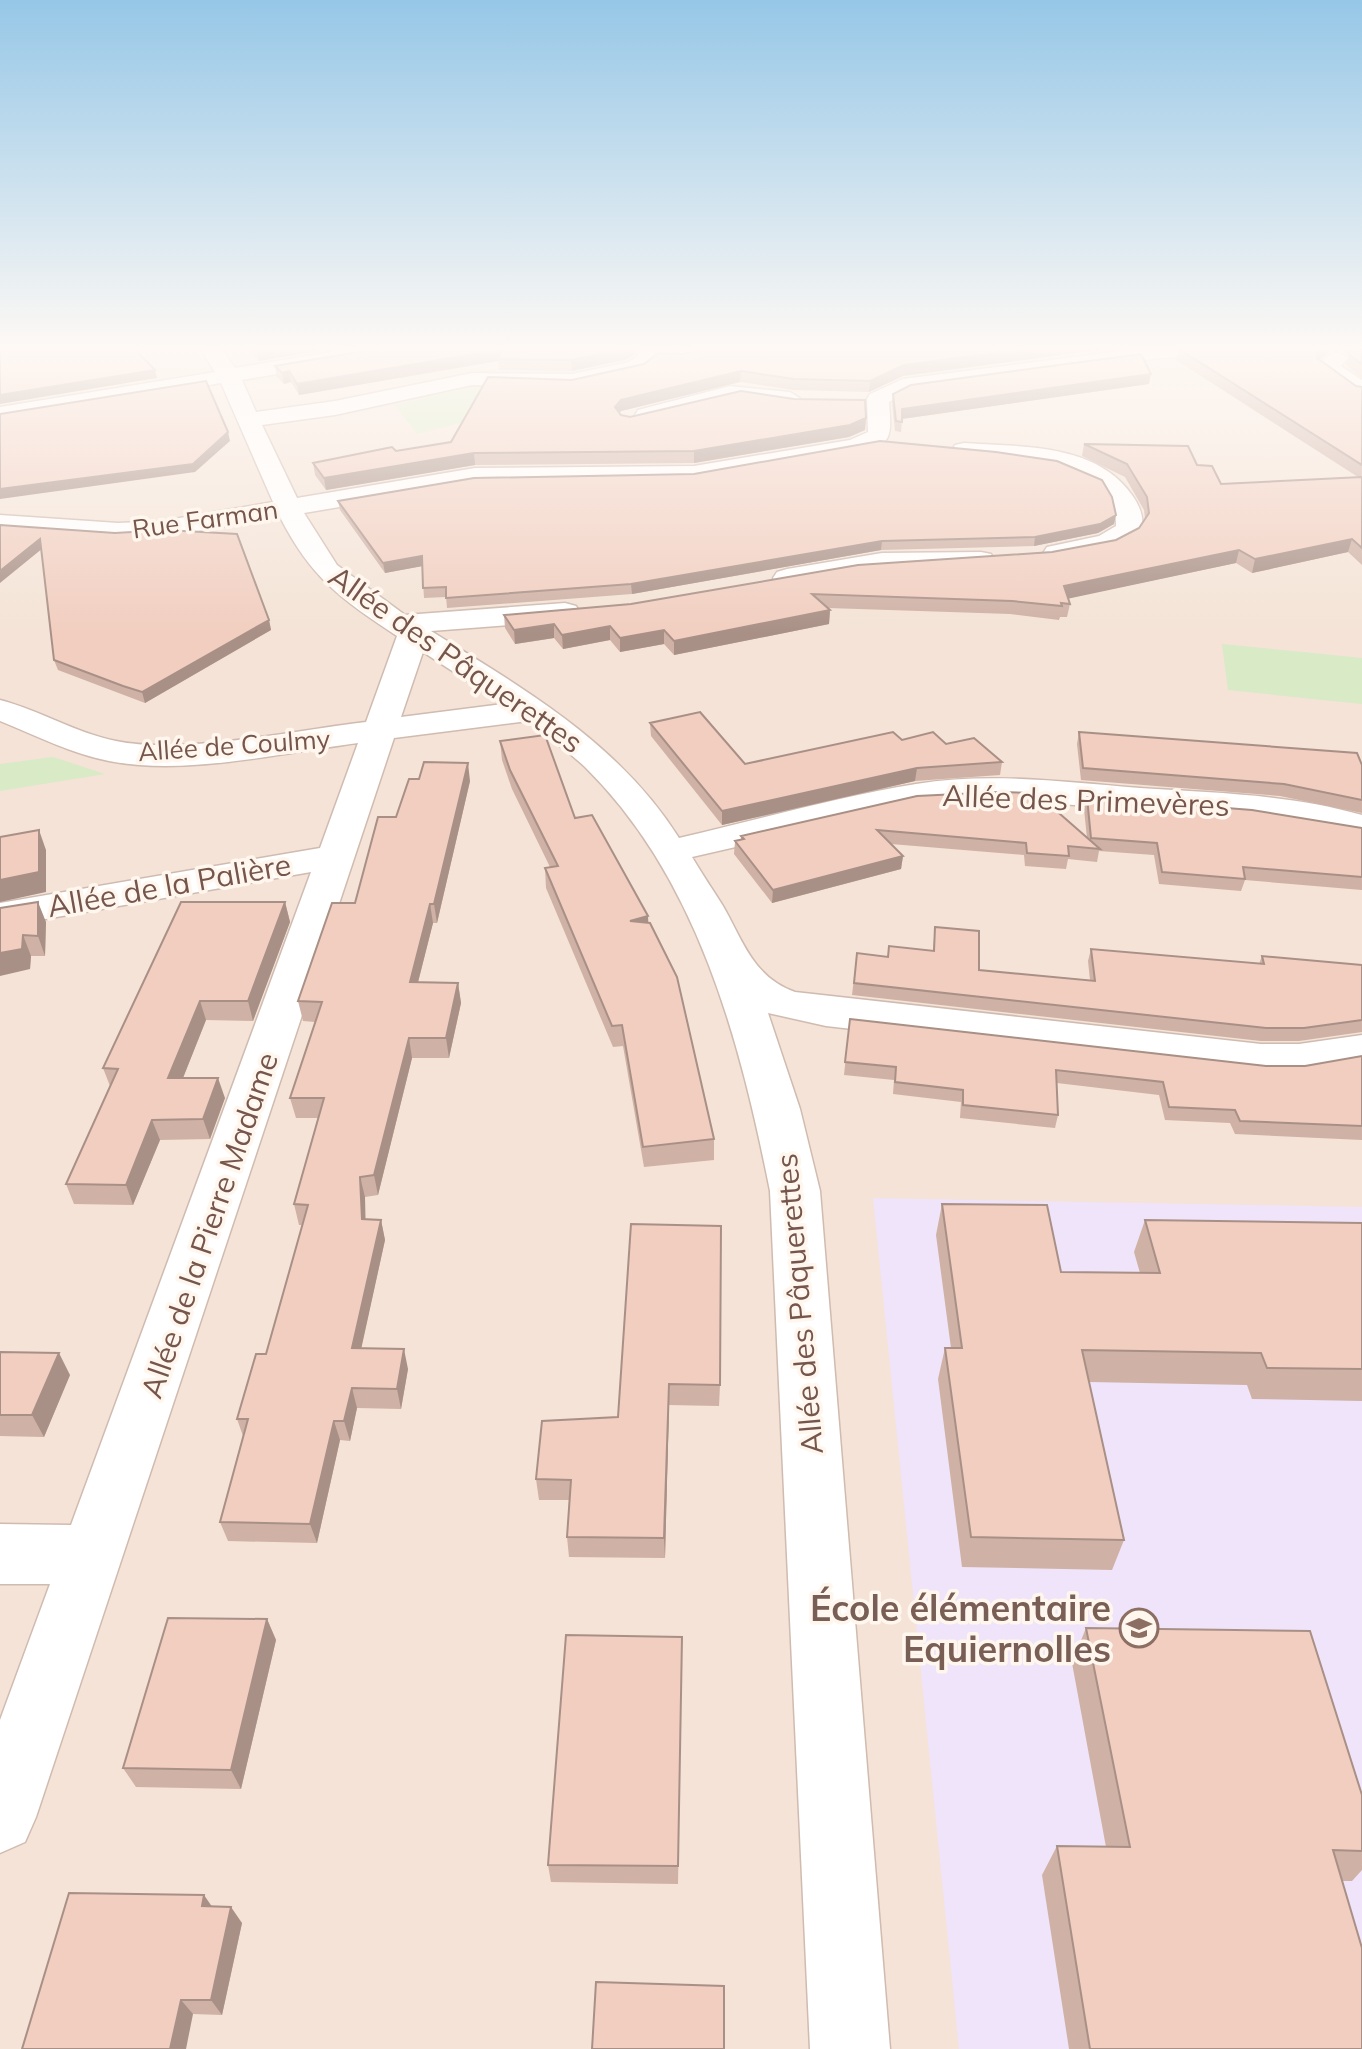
<svg xmlns="http://www.w3.org/2000/svg" width="1362" height="2049" font-family="Mulish,sans-serif">
<rect width="100%" height="100%" fill="#fcf2e8"/>
<path fill="#f4e3d6" d="M0 346H1362V2049H0Z"/>
<path fill="#efe4f9" d="M873 1198 1362 1207V2049H959Z"/>
<path fill="#d8eac6" d="M498 385 478 419 417 434 395 405 472 386Z
M1222 644 1362 658V704L1228 690Z
M53 757 105 774 0 791V764Z"/>
<g fill="none" stroke-linecap="round" stroke-linejoin="round">
<defs>
<path id="minor" d="M199 346H219L235 368 368 346H417L407 352 242 380 256 412 335 401 472 373 572 374 629 362 638 356 637 346 676 351 691 346H719C703 362 678 365 657 361L644 372 572 388 472 385 335 415 262 425 297 498 475 468 694 466 850 440 868 432 867 399 870 394 903 379 1159 346H1231L1221 352 1106 364 909 392 889 402C892 440 892 445 853 454L694 480 475 484 304 513 337 565 405 615 565 603 576 606 580 612 576 618 565 621 431 631C524 689 619 743 679 838 757 820 836 797 916 784 990 772 1066 782 1140 788 1215 793 1289 794 1362 815V838C1283 819 1214 815 1133 809 1060 804 988 797 915 806L692 857C702 874 713 890 723 906 743 941 753 977 795 992L1261 1044H1299L1362 1035V1065L1299 1076H1261L826 1026 768 1013 800 1109 820 1191 890 2049H810L770 1191C740 1041 698 878 585 767 567 750 547 736 528 721L394 738 36 1817 25 1842 0 1853V1720L50 1584H0V1524L71 1525 311 872 0 927V903L320 848 358 743C281 753 186 776 109 761 72 754 35 735 0 721V700C39 710 76 733 116 741 182 755 296 730 366 722L397 636C341 599 311 578 280 517L162 537 118 539 0 531V515L118 523 162 521 273 502 221 383 0 421V407L215 372ZM423 652 503 704 401 717Z
M1338 352 1348 358 1341 366 1362 380V397L1354 395 1316 366 1331 354Z
M730 386 790 392 801 399 790 406 730 400 646 422 638 420 635 415 638 410Z
M964 443C1021 447 1096 443 1132 495 1140 506 1144 517 1142 530L1117 549 1057 561 1047 559 1043 553 1047 547 1099 536 1116 526C1118 451 1002 467 955 455L952 450 955 445Z
M981 552 991 554 995 560 991 566 882 569 787 587 777 584 773 578 777 572 787 569 882 553Z"/>
</defs>
<use href="#minor" stroke="#d0bbb0" stroke-width="3"/>
<use href="#minor" fill="#fff" fill-rule="evenodd"/>
</g>
<path fill="#cfb1a5" d="M243 346H348L259 361Z
M394 346H635V354L628 359 572 371 499 370 498 361 299 395 291 382 284 384 277 377 275 366Z
M1204 346H1362V378L1346 365 1349 355 1340 349 1330 351 1320 359 1356 386 1362 387V565L1348 552 1252 573 1236 563 1068 598 1070 604 1067 617H1060L1059 620 1010 614 828 608 830 610 829 624 674 655 664 644 620 652 610 640 563 649 554 638 515 644 505 628 504 615 631 604 1052 552 1116 540 1139 528 1145 519 1144 510 1125 477 1082 456 1084 444 1197 465 1221 484 1358 477 1176 360 1179 349Z
M699 351 903 376 869 392 793 390 740 382 621 411 619 413 621 415 630 417 866 418 865 430 849 437 694 463 475 465 326 490 315 475 313 463 451 442 572 380Z
M1149 384 902 419 901 432 895 431 892 404 893 394Z
M338 501 1114 524 1098 533 1034 546 881 550 632 594 447 608 446 597 424 598 422 566 385 573 340 510Z
M0 525 269 620 271 630 145 703 58 670 54 660 41 549Z
M650 723 745 764 902 740 946 744 1002 762 1000 775 915 781 722 825 651 736Z
M1079 732 1362 765V813L1280 796 1081 780 1077 744Z
M500 741 575 818 648 923 714 1139V1160L644 1167 623 1046 613 1047 546 888 545 868 550 867 512 789 502 760Z
M470 781 437 923H433L418 982 458 983 461 1003 449 1058H412L378 1195 365 1197V1219L381 1220 385 1240 361 1348 408 1369 401 1409 357 1408 350 1441 340 1440 317 1543 228 1541 220 1522 243 1436 237 1419 266 1354 302 1225H299L294 1204 318 1118H296L290 1098 315 1022 303 1021 298 1001 355 903 396 817Z
M917 796 1087 838 1084 809 1087 797 1362 828V890L1245 880 1241 891 1159 884 1154 855 1099 851 1097 862 1068 859 1066 869 1025 866 1024 855 891 844 903 856 901 869 772 903 734 854 735 841 741 840V836Z
M285 902 290 922 253 1021 206 1020 183 1078 225 1098 210 1139 160 1140 133 1205 74 1204 66 1184 110 1086 103 1068Z
M0 908 46 922 45 956H31L30 969Z
M935 927 979 970 1090 980 1088 961 1091 949 1259 964 1262 956 1362 965V1032L1299 1041H1261L852 995 857 953 888 957 933 951Z
M850 1019 1266 1066H1305L1362 1056V1140L1235 1134 1230 1123 1165 1120 1159 1095 1057 1083 1058 1115 1055 1128 960 1118 961 1102 893 1094 894 1080 844 1075Z
M942 1204 1061 1272 1140 1273 1134 1252 1145 1220 1362 1223V1401L1252 1399 1247 1385 1089 1382 1124 1540 1112 1570 962 1567 938 1379 945 1348H951L936 1235Z
M631 1224 720 1385 719 1406 669 1405 665 1558 569 1557 567 1537 569 1500H539L536 1479 618 1417Z
M0 1352 70 1375 44 1437 0 1436Z
M267 1619 276 1640 241 1789 136 1787 123 1768Z
M1086 1628 1362 1795V1870L1352 1881H1342L1362 2049H1069L1042 1875 1057 1846 1106 1847 1072 1663Z
M682 1637 678 1884 551 1882 548 1865Z
M212 1906 242 1923 222 2015 193 2014 22 2049Z"/>
<path fill="#a99086" d="M281 346H348L259 361 257 350Z
M631 346H635V354L628 359 572 371 571 360Z
M1050 346H1130L903 376 869 392 870 381 904 365Z
M1326 346H1340V349L1330 351 1314 364 1317 353Z
M503 349 498 361 299 395 297 384Z
M155 370 157 378 0 404V395Z
M289 371 291 382 284 384 282 373Z
M741 371 740 382 621 411 615 419V407L621 400Z
M1151 374 1149 384 901 419 902 409Z
M866 418 865 430 849 437 694 463V451Z
M228 432 230 441 195 472 0 499V489Z
M474 453 475 465 326 490 324 478Z
M1116 515 1114 524 1098 533 1034 546 1035 537Z
M40 539 43 548 0 583V571Z
M1352 539 1348 552 1252 573 1255 559Z
M882 541 881 550 632 594 631 584Z
M1239 550 1236 563 1062 600 1064 586Z
M422 556 423 566 385 573 383 563Z
M830 610 829 624 674 655V641Z
M269 620 271 630 145 703 142 692Z
M554 624V638L515 644 514 630Z
M610 626V640L563 649 562 635Z
M664 630V644L620 652V638Z
M468 763 470 781 437 923 434 904Z
M917 768 915 781 722 825V811Z
M39 830 46 850V892L0 902V880Z
M903 856 901 869 772 903 773 890Z
M38 902 46 922 45 956 38 936Z
M285 902 290 922 253 1021 248 1001Z
M430 904 433 923 413 1002 410 982Z
M648 916 649 936 630 921Z
M23 935 31 956 30 969 0 976V953Z
M458 983 461 1003 449 1058 446 1038Z
M200 1001 206 1020 175 1098 168 1078Z
M409 1038 412 1058 378 1195 374 1175Z
M218 1078 225 1098 210 1139 203 1119Z
M152 1120 160 1140 133 1205 126 1185Z
M360 1177 365 1197 366 1240 362 1219Z
M381 1220 385 1240 357 1368 352 1348Z
M404 1349 408 1369 401 1409 397 1389Z
M59 1353 70 1375 44 1437 32 1415Z
M669 1384V1405L665 1558 664 1538Z
M352 1388 357 1408 350 1441 344 1421Z
M334 1421 340 1440 317 1543 310 1524Z
M267 1619 276 1640 241 1789 231 1770Z
M204 1895 215 1911 202 1906Z
M231 1907 242 1923 222 2015 211 2000Z
M181 2000 193 2014 186 2049H170Z"/>
<path fill="#f1cec0" stroke="#a99086" stroke-width="2" d="M0 346H132L155 370 0 395Z
M253 346H281L257 350Z
M394 346H631L628 348 571 360 498 359 503 349 297 384 289 371 282 373 275 366Z
M706 346H1050L904 365 870 381 794 379 741 371 621 400 615 407 621 415 630 417 741 391 794 399 865 400 866 418 850 425 694 451 474 453 324 478 313 463 392 447 396 451 451 442 488 377 572 380 644 364 658 353 682 354 699 351Z
M1204 346H1326L1317 353V358L1356 386 1362 387V465L1179 349Z
M1352 346H1362V364L1349 355Z
M1141 354 1151 374 902 409V422L896 421 893 394 911 385Z
M206 381 228 432 193 464 0 489V414Z
M880 441 996 452 1057 461 1102 480 1112 497 1116 515 1100 524 1035 537 882 541 631 584 446 598V587L423 588 422 556 383 563 338 501 474 478 694 474Z
M1084 444 1188 446 1197 465 1212 466 1221 484 1362 477V548L1352 539 1255 559 1239 550 1064 586 1070 604 1061 603 1062 606 1012 601 812 594 830 610 674 641 664 630 620 638 610 626 562 635 554 624 514 630 504 615 631 604 858 565 1052 552 1116 540 1139 528 1149 513 1147 497 1127 464Z
M0 525 115 533 166 530 237 534 269 620 142 692 123 686 54 660 40 539 0 571Z
M700 712 745 764 893 732 902 740 933 732 946 744 974 738 1002 762 917 768 722 811 650 723Z
M1079 732 1357 753 1362 765V800L1284 784 1083 768Z
M545 735 575 818 592 815 648 916 630 921 650 923 677 977 714 1139 643 1147 622 1025 612 1026 545 868 558 866 510 770 500 741Z
M424 762 468 763 434 904H430L410 982 458 983 446 1038H409L374 1175 360 1177 362 1219 381 1220 352 1348 404 1349 397 1389 352 1388 344 1421H334L310 1524 220 1522 248 1419H237L256 1354H266L308 1205 294 1204 324 1098H290L322 1002 298 1001 332 903H355L378 817H396L409 779H419Z
M999 792 1036 793 1100 849 1068 846 1069 856 1027 853 1026 843 877 830 903 856 773 890 735 841 744 839 741 836 917 796Z
M1087 797 1252 810 1362 828V877L1243 867 1245 879 1162 872 1157 843 1091 838Z
M39 830V872L0 880V837Z
M38 902V936L23 935 22 949 0 953V908Z
M181 902H285L248 1001H200L168 1078H218L203 1119 152 1120 126 1185 66 1184 118 1069 103 1068Z
M935 927 979 931V970L1095 981 1091 949 1264 964 1262 956 1362 965V1020L1304 1028H1266L854 983 857 953 888 957 889 946 934 951Z
M850 1019 1266 1066H1305L1362 1056V1126L1240 1121 1235 1110 1169 1107 1163 1082 1056 1070 1058 1115 963 1105V1090L895 1082 896 1067 845 1062Z
M942 1204 1047 1205 1061 1272 1160 1273 1145 1220 1362 1223V1369L1267 1368 1261 1353 1082 1350 1124 1540 971 1537 945 1348H962Z
M631 1224 721 1226 720 1385 669 1384 664 1538 567 1537 571 1480 536 1479 542 1421 618 1417Z
M0 1352 59 1353 32 1415H0Z
M168 1618 267 1619 231 1770 123 1768Z
M1086 1628 1310 1631 1362 1795V1851L1333 1850 1362 1948V2049H1090L1057 1846 1130 1847Z
M566 1635 682 1637 678 1866 548 1865Z
M69 1893 204 1895 202 1906 231 1907 211 2000H181L170 2049H22Z
M596 1982 724 1986V2049H592Z"/>
<linearGradient id="sky" x2="0" y2="1"><stop stop-color="#96c7e7"/><stop offset="0.55" stop-color="#fef9f5"/><stop offset="1" stop-color="#fef9f5" stop-opacity="0"/></linearGradient>
<rect width="1362" height="633" fill="url(#sky)"/>
<defs>
<symbol id="school-ring" viewBox="-11 -11 22 22"><circle r="9.5" fill="#fff7ee" stroke="#8d6e63" stroke-width="1.5"/><path d="M0-5L7-2L0 1L-7-2ZM-4 1L0 2.5L4 1V4Q0 6-4 4Z" fill="#8d6e63"/></symbol>
</defs>
<g fill-rule="evenodd">
<use href="#school-ring" x="1117" y="1606" width="44" height="44"/>
</g>
<g text-anchor="middle" dominant-baseline="central" stroke-width="7" stroke-linejoin="round" paint-order="stroke">
<g font-size="26" fill="#76564c" stroke="#fff7ee">
<text transform="translate(205 519) rotate(-8)">Rue Farman</text>
<text transform="translate(234 745) rotate(-4)">Allée de Coulmy</text>
</g>
<g font-size="30" fill="#76564c" stroke="#fff7ee">
<text transform="translate(456 659) rotate(35)">Allée des Pâquerettes</text>
<text transform="translate(1086 800) rotate(2)">Allée des Primevères</text>
<text transform="translate(169 885) rotate(-10)">Allée de la Palière</text>
<text transform="translate(209 1225) rotate(-71)">Allée de la Pierre Madame</text>
<text transform="translate(799 1304) rotate(-95)">Allée des Pâquerettes</text>
</g>
<g font-size="36" font-weight="bold" fill="#785e54" stroke="#fff7ee" text-anchor="end">
<text x="1111" y="1607">École élémentaire<tspan x="1111" dy="41">Equiernolles</tspan></text>
</g>
</g>
</svg>
